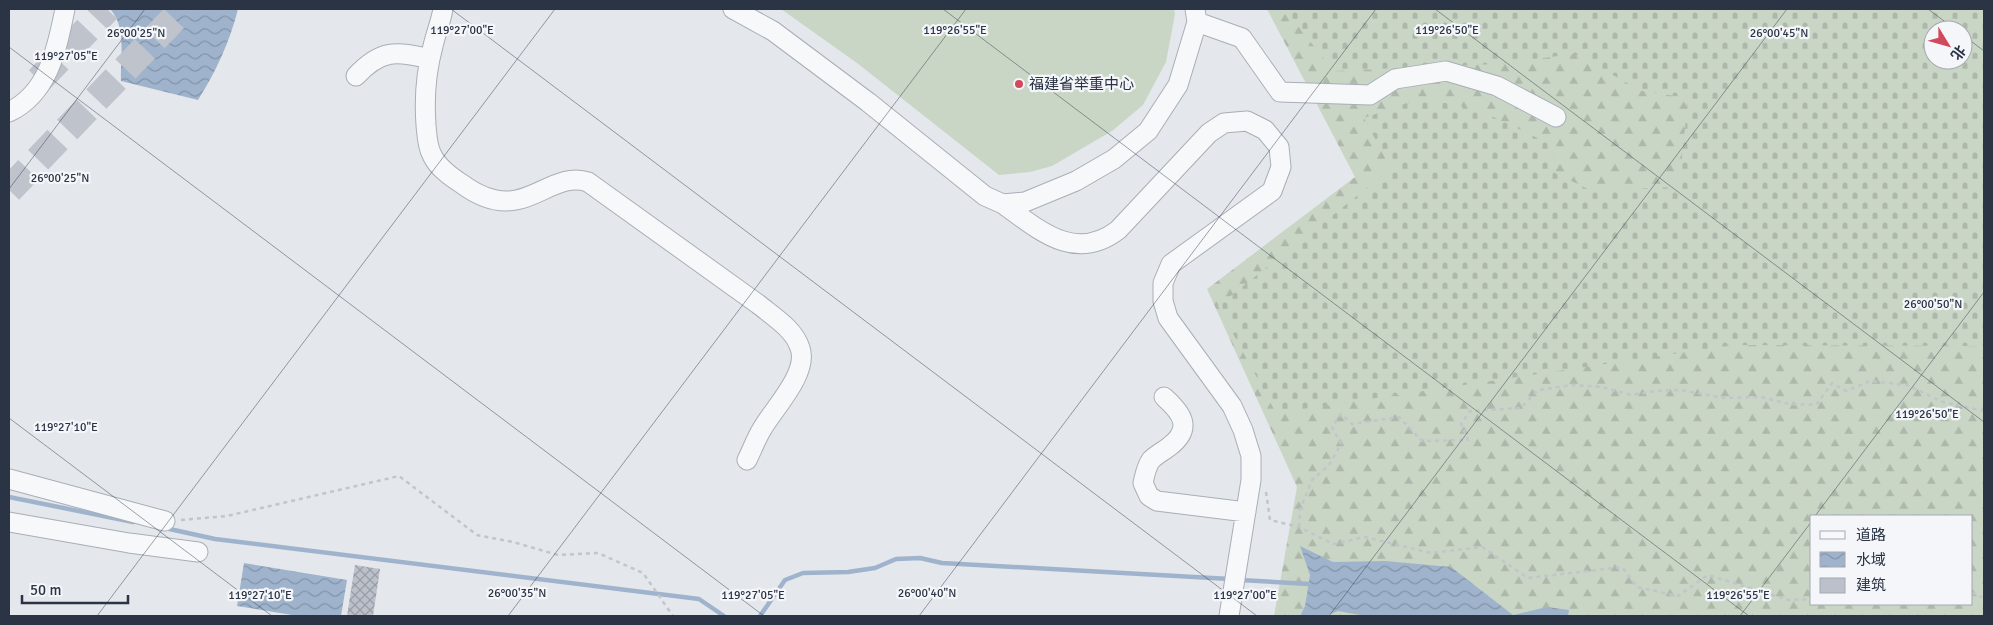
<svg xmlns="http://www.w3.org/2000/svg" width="1993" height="625" font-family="Signika,'Noto Sans SC',sans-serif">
<defs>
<pattern id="forest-firs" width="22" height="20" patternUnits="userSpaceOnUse" patternTransform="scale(1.25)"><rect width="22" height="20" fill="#c9d6c5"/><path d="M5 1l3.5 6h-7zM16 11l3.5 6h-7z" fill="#adb8ab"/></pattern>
<pattern id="cemetery-stones" width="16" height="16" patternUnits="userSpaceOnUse" patternTransform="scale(1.25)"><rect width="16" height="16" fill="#c9d6c5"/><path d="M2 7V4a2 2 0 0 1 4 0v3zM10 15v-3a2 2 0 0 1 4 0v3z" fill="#adb8ab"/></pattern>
<pattern id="water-waves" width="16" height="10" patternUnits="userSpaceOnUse" patternTransform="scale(1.25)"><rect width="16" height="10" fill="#9fb4cc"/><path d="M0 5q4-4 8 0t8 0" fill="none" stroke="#8293a7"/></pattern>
<pattern id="building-cross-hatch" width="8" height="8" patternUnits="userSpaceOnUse" patternTransform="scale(1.25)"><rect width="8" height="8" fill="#bbc0ca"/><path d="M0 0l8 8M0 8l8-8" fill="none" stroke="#989da6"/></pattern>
</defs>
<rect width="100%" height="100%" fill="#e4e7ec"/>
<path fill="url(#forest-firs)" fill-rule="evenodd" d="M1267 9H1984V616H1274L1297 487 1207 289 1355 177ZM1933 30H1963V60H1933ZM1812 516H1972V604H1812Z"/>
<path fill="url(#cemetery-stones)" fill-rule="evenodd" d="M1285 9H1984V346L1733 345 1276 413 1218 306 1391 169 1364 118 1421 98 1479 110 1550 144 1555 173 1590 190 1679 187 1688 98 1642 91 1574 54 1498 64 1333 71ZM1933 30H1963V60H1933Z"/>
<path fill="#c9d6c5" d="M781 9H1174L1175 14 1166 62 1143 105 1112 131 1052 166 1030 172 999 175 857 63Z"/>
<path fill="url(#water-waves)" d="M110 9H238C230 41 216 72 198 100L121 81C120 57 127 27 110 9Z
M1300 546 1333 562 1385 561 1451 567 1513 615 1547 607 1569 610 1568 616H1365L1338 611 1326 616H1300L1305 606 1310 575Z
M244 563 347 580 341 616H298L237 606Z"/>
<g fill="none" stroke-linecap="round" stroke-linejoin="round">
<path stroke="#9fb4cc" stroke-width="4.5" d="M9 497 133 522
M165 528 215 539 699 599 724 616
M1240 580 1309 584
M760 616 785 580 803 573 848 572 875 568 896 559 920 558 942 563 1230 579"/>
</g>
<path fill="url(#building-cross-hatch)" d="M355 565 380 569 373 616H347Z"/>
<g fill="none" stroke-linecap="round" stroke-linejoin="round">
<path stroke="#bfc3cb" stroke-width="28" stroke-dasharray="28 14" stroke-linecap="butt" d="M39 80 107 9
M9 190 183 9"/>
<defs>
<path id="minor" d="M443 9C441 21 436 33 433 46 426 72 424 98 426 125 427 135 427 146 432 155 438 168 451 177 462 184 477 195 496 204 516 200 540 196 563 173 588 182L758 304C774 317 794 329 800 348 809 373 774 408 762 429 756 439 752 450 747 460
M733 9 773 31 868 102 985 196 1003 204 1025 202 1076 181 1114 159 1148 131 1178 85 1197 22 1195 9
M1197 22 1242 38 1280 92 1370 95 1395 79 1446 71 1497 86 1556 117
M356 76C381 49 396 51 430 59
M9 112C49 93 57 48 65 9
M1003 204C1039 230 1075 263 1118 230L1209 133 1224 123 1247 121 1265 130 1279 147 1281 167 1272 191 1171 264 1163 283V301L1168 318 1232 406 1243 430 1251 456V480L1229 616
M1164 397C1182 413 1193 428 1170 446 1164 451 1157 454 1151 460 1146 467 1145 475 1143 483L1149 496 1157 501 1246 512
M9 479 165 521
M9 522 129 543 198 552"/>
</defs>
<use href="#minor" stroke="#a9aeb7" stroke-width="21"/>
<path stroke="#c2c5cb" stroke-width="2.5" stroke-dasharray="4 4" stroke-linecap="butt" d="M1266 492 1270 520 1299 527 1333 544 1365 537 1431 553 1482 547 1528 578 1622 567 1637 587 1678 596 1708 575 1789 600 1812 599
M181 520 227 516 399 476 477 535 513 542 558 555 598 553 643 573 673 616
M1299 527 1300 510 1312 480 1329 465 1341 444 1332 427 1341 414 1352 424 1399 417 1422 441 1468 440 1461 424 1470 411 1521 408 1538 390 1572 385 1602 387 1631 395 1656 391 1681 390 1724 398 1761 397 1789 404 1816 405 1832 383 1846 391 1870 381 1907 385 1943 402 1984 411
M1972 593 1984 598"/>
<use href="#minor" stroke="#f7f8fa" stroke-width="19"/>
</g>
<path fill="none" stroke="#2b3445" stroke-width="1" stroke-opacity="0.45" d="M451 9 1257 616M943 9 1749 616M1435 9 1984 422M1928 9 1956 30M1963 35 1984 51M9 47 764 616M9 189 145 9M9 418 272 616M1815 516 1984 292M97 616 555 9M508 616 966 9M919 616 1376 9M1329 616 1787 9M1740 616 1812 521"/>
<circle fill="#d1495b" stroke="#f4f6f9" stroke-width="2" cx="1019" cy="84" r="5"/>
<g text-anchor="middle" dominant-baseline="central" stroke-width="4.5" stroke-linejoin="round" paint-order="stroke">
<g font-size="15" fill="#2b3445" stroke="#f4f6f9" text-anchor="start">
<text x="1029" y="84">福建省举重中心</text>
</g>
</g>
<g font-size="12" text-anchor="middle" fill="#2b3445" stroke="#f4f6f9" stroke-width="4.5" stroke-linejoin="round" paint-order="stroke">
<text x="462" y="34">119°27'00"E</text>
<text x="955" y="34">119°26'55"E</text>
<text x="1447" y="34">119°26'50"E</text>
<text x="136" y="37">26°00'25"N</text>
<text x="1779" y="37">26°00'45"N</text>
<text x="66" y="60">119°27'05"E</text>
<text x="60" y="182">26°00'25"N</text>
<text x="1933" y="308">26°00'50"N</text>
<text x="1927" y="418">119°26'50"E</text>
<text x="66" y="431">119°27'10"E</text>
<text x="517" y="597">26°00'35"N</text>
<text x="927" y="597">26°00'40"N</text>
<text x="260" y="599">119°27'10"E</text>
<text x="753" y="599">119°27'05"E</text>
<text x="1245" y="599">119°27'00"E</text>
<text x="1738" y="599">119°26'55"E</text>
</g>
<rect width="1993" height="625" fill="none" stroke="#2b3445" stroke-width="20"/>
<rect x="1810" y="515" width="162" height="90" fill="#f4f6f9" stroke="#a4a8b1"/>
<rect x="1820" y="531" width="25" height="8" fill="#f7f8fa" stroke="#a4a8b1"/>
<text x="1856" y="540" font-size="15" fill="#2b3445">道路</text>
<rect x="1820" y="552" width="25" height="15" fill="url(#water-waves)" stroke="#a4a8b1"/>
<text x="1856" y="565" font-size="15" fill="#2b3445">水域</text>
<rect x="1820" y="578" width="25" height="15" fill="#bbc0ca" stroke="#a4a8b1"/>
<text x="1856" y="590" font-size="15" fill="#2b3445">建筑</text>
<g transform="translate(1948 45) rotate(127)"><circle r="24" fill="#f4f6f9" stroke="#a4a8b1"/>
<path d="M0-4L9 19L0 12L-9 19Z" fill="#d1495b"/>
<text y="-8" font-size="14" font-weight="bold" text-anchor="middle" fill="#2b3445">北</text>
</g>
<path d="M22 595v8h106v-8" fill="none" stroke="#2b3445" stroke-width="2.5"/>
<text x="30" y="595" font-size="15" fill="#2b3445" stroke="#f4f6f9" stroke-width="4" paint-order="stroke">50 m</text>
</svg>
